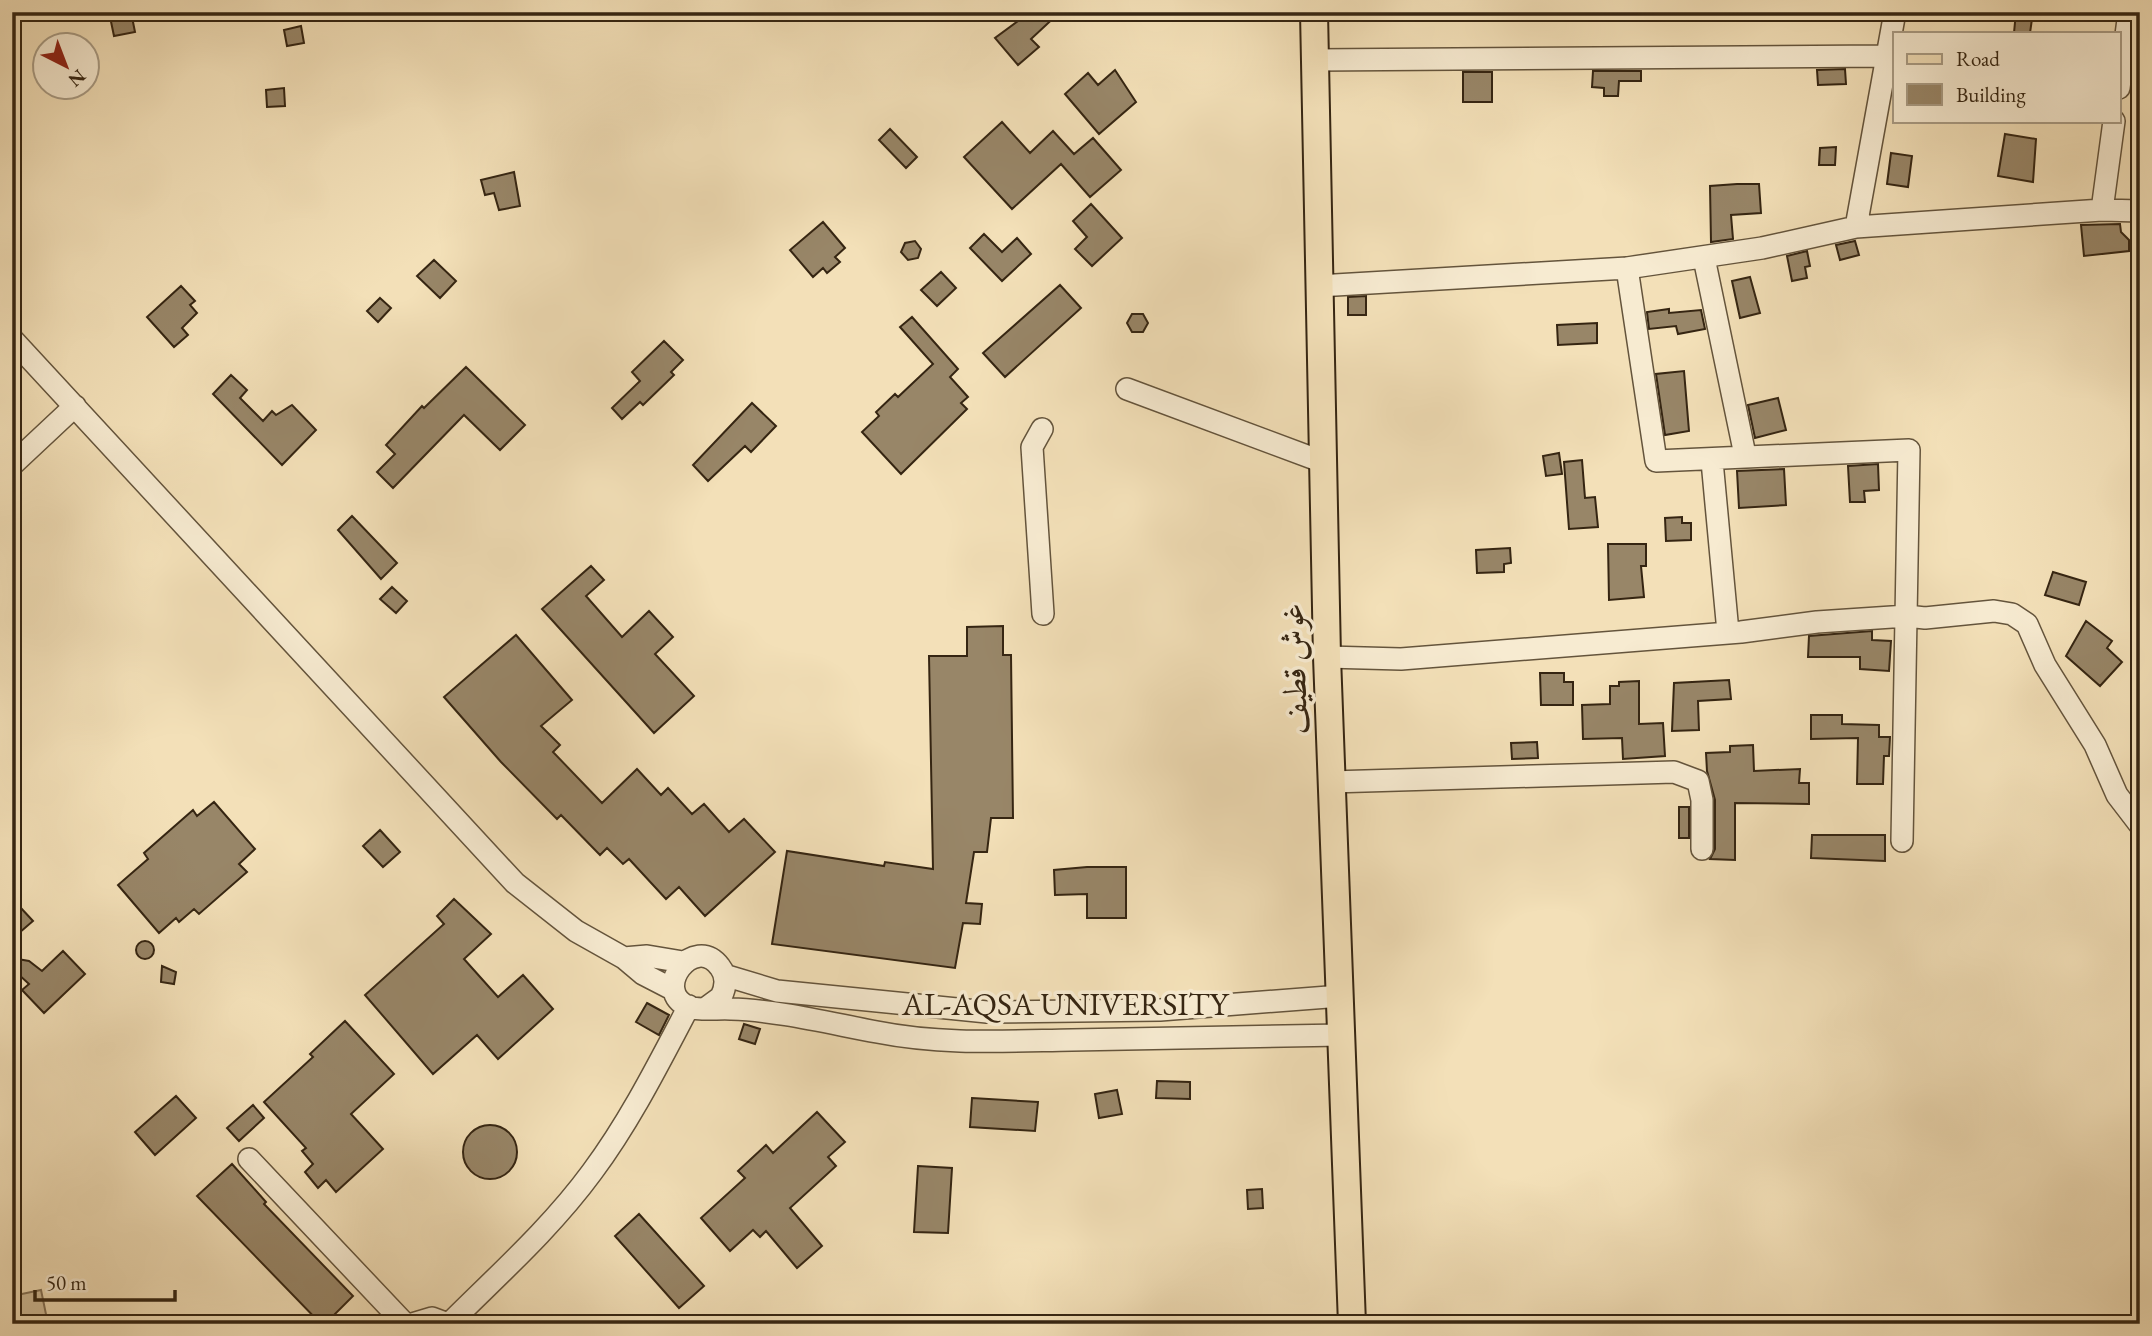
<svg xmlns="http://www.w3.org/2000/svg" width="2152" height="1336" font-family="'EB Garamond',Amiri,serif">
<rect width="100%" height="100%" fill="#f3e0b8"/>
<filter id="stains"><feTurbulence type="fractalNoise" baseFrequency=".00286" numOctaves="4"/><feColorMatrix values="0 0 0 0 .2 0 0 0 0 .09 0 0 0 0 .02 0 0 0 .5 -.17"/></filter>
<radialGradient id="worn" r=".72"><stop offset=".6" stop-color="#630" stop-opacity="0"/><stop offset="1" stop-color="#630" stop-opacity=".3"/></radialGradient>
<path fill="#d3c09c" stroke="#847257" stroke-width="2" d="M41 1290 48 1324H12V1296Z"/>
<path fill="#988668" stroke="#352512" stroke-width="2" d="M109 12H131L135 32 114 36Z
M1030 12H1060L1031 39 1039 47 1018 65 995 38Z
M2016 12H2033L2030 33H2014Z
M301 26 304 43 287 46 284 30Z
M1845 69 1846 84 1818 85 1817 70Z
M1115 70 1136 102 1099 134 1065 94 1088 73 1098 85Z
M1593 71H1641V81H1619L1618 96H1604V88L1592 87Z
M1463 72H1492V102H1463Z
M284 88 285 106 267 107 266 90Z
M1002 122 1030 153 1053 131 1074 154 1093 138 1121 170 1090 197 1061 164 1012 209 964 157Z
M890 129 917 157 906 168 879 140Z
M2005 134 2036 139 2033 182 1998 176Z
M1836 147 1835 165H1819L1820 148Z
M1891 153 1912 156 1908 187 1887 184Z
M514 172 520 206 499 210 494 193 485 195 481 180Z
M1737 184H1759L1761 213 1731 215 1733 239 1711 242 1710 186Z
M1091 204 1122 238 1092 266 1075 249 1087 237 1073 221Z
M823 222 845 248 835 257 840 262 827 273 823 268 813 277 790 250Z
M2120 224 2121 232 2129 240V251L2084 256 2081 225Z
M984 234 1002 252 1017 238 1031 254 1002 281 970 248Z
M915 241 921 249 918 258 908 260 901 252 905 243Z
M1855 241 1859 255 1840 260 1836 245Z
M1807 251 1810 266 1805 267 1807 278 1792 281 1787 256Z
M434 260 456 281 440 298 417 276Z
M941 272 956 288 937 306 921 290Z
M1750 277 1760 313 1740 318 1732 281Z
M1060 285 1081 308 1005 377 983 353Z
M181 286 195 301 190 305 197 313 182 328 188 335 174 347 147 317Z
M1366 296V315H1348V297Z
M380 298 391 308 378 322 367 311Z
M1669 309V313L1701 310 1705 329 1678 334 1676 326 1649 329 1647 312Z
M1132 314H1143L1148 323 1143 332H1132L1127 323Z
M912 317 958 369 950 377 968 397 961 403 967 409 901 474 862 432 879 416 876 412 895 394 898 397 933 364 900 327Z
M1597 323V343L1558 345 1557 325Z
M664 341 683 360 671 372 674 375 643 405 640 402 622 419 612 408 640 381 632 372Z
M466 367 525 425 500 450 464 415 393 488 377 472 395 454 386 445 422 406 424 408Z
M1684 371 1689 431 1665 435 1656 374Z
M231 375 247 390 240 398 263 421 272 411 276 415 292 405 316 430 282 465 213 394Z
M1778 398 1786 430 1755 438 1748 405Z
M752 403 776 426 751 452 745 446 708 481 693 465Z
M1559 453 1562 474 1546 476 1543 456Z
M1582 460 1585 498 1595 497 1598 527 1569 529 1564 462Z
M1878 464 1879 490 1864 491 1865 502H1850L1848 466Z
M1784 469 1786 505 1739 508 1737 471Z
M352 516 397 563 381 579 338 530Z
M1682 517V523H1691V540L1666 541 1665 518Z
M1608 544H1646V566H1641L1644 597 1609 600Z
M1510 548 1511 563 1504 564V572L1477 573 1476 550Z
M591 566 604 580 586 596 622 637 649 611 673 637 655 654 694 696 654 733 542 609Z
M2053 572 2086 582 2079 605 2045 595Z
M392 587 407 601 396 613 380 599Z
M2086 621 2112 641 2107 648 2122 662 2100 686 2066 656Z
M1003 626V655H1011L1013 818H991L987 852H974L966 903 982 904 980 924 963 923 955 968 772 944 787 851 884 866 885 862 933 869 929 656H967V627Z
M1872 631V640L1891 641 1889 671 1860 669V657H1808L1809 636Z
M516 635 572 700 541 726 560 745 553 752 602 803 637 769 661 795 668 788 692 814 704 804 729 832 744 819 775 852 705 916 679 887 666 899 629 859 623 864 607 848 600 855 561 815 557 819 501 762 444 697Z
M1540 673H1564V682H1573V705H1541Z
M1729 680 1731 699 1698 701 1699 730 1672 731 1674 683Z
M1639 681V724L1663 723 1665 756 1623 759 1622 738 1583 739 1582 705 1610 704V686H1619V682Z
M1811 715H1842V724L1879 725V737H1890L1889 756H1884L1883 784H1857L1858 738 1811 739Z
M1537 742 1538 758 1512 759 1511 743Z
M1753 745 1754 771 1800 769 1799 783H1809V804L1735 803V860L1710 859 1715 849V800L1707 771 1706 753 1730 752V746Z
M214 802 255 849 239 864 247 872 199 914 194 909 179 922 176 918 159 933 118 885 148 859 144 853 193 810 197 816Z
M1679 807H1689V838H1679Z
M380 830 400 852 383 867 363 846Z
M1812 835H1885V861L1811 858Z
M1087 867H1126V918H1087V894L1055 895 1054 870Z
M454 899 491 934 464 959 498 997 523 975 553 1009 498 1059 477 1035 433 1074 365 995 444 924 437 916Z
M20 907 33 921 12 939V914Z
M136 950a9 9 0 1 1 18 0a9 9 0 1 1-18 0Z
M63 951 85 974 44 1013 22 990 29 984 18 974 12 958 29 961 42 971Z
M162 966 176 972 174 984 161 982Z
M647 1003 669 1015 659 1035 636 1022Z
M345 1021 394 1074 351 1114 383 1149 336 1192 326 1180 318 1188 305 1172 313 1164 302 1151 306 1148 264 1102 313 1057 310 1054Z
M744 1024 760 1029 755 1044 739 1039Z
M1157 1081 1190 1082V1099L1156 1098Z
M1117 1090 1122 1114 1099 1118 1095 1094Z
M176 1096 196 1118 155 1155 135 1132Z
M972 1098 1038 1102 1035 1131 970 1127Z
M253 1105 264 1118 239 1141 227 1128Z
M817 1112 845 1142 828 1157 836 1166 790 1208 822 1246 797 1268 766 1231 760 1237 753 1230 730 1251 701 1218 745 1178 738 1171 766 1145 773 1153Z
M463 1152a27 27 0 1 1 54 0a27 27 0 1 1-54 0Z
M232 1164 266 1202 264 1204 353 1296 325 1324H321L197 1196Z
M918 1166 952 1168 948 1233 914 1232Z
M1262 1189 1263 1208 1248 1209 1247 1190Z
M639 1214 704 1286 679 1308 615 1236Z"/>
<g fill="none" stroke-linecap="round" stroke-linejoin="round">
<defs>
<path id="minor" d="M1315 60 1886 56
M2119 88 2129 12
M2102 210 2114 121
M1856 227 1895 12
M1704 258 1745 455
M1627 268 1656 461 1909 450 1902 841
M1318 286 1627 268 1762 248 1856 227 2102 210 2140 211
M12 339 515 883 576 931 624 958 643 974 674 990
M1127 389 1323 462
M1042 429 1032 447 1043 614
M1712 461 1728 632
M12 465 75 406
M1327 657 1401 659 1741 632 1817 622 1907 616 1925 618 1994 611 2012 614 2027 624 2045 665 2095 745 2117 795 2140 825
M1331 782 1674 772 1698 781 1702 800V849
M624 958 647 956 683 962
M724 975 777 991 987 1012 1160 1010 1341 996
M706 1008 721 997C726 987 727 976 720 967 694 932 650 991 689 1007 701 1011 719 1008 731 1009 776 1010 833 1024 877 1032 942 1045 1007 1041 1072 1040 1162 1038 1252 1037 1342 1035
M249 1159 405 1324
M412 1324 432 1318 448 1324
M449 1324C498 1275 551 1228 592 1172 630 1121 659 1063 689 1006"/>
<path id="major" d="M1314 12 1327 657 1352 1324"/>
</defs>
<use href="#minor" stroke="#64543c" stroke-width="24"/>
<use href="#major" stroke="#352512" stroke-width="30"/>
<use href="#minor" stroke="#f7ebd1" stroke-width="21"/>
<use href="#major" stroke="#f3e0b8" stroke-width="26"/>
</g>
<g text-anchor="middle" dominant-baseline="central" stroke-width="7" stroke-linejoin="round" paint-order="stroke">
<g font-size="32" fill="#352512" stroke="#f7ebd1">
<text transform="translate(1294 669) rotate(-92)">غوش قطيف</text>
<text x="1065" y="1004">AL-AQSA UNIVERSITY</text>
</g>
</g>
<rect width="2152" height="1336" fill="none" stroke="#f3e0b8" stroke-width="42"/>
<rect x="14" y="14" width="2124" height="1308" fill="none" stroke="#352512" stroke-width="3.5"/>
<rect x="21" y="21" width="2110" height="1294" fill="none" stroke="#352512" stroke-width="2"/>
<rect x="1893" y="32" width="228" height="91" fill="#f7ebd1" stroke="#a99c85" stroke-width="2"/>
<rect x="1907" y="54" width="35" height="10" fill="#f3e0b8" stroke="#a99c85" stroke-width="2"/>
<text x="1956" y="66" font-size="21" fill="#352512">Road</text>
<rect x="1907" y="84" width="35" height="21" fill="#988668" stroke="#a99c85" stroke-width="2"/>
<text x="1956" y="102" font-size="21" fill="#352512">Building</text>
<g transform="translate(66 66) rotate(138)"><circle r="33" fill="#f7ebd1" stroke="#a99c85" stroke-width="2"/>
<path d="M0-5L12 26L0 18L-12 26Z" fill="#8f2418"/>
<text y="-10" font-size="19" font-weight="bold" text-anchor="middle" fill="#352512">N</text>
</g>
<path d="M35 1290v10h140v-10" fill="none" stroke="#352512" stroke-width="3.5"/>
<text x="46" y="1290" font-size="21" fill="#352512" stroke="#f7ebd1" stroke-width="5" paint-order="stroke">50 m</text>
<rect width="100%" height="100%" filter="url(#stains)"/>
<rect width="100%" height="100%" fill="url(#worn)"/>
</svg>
